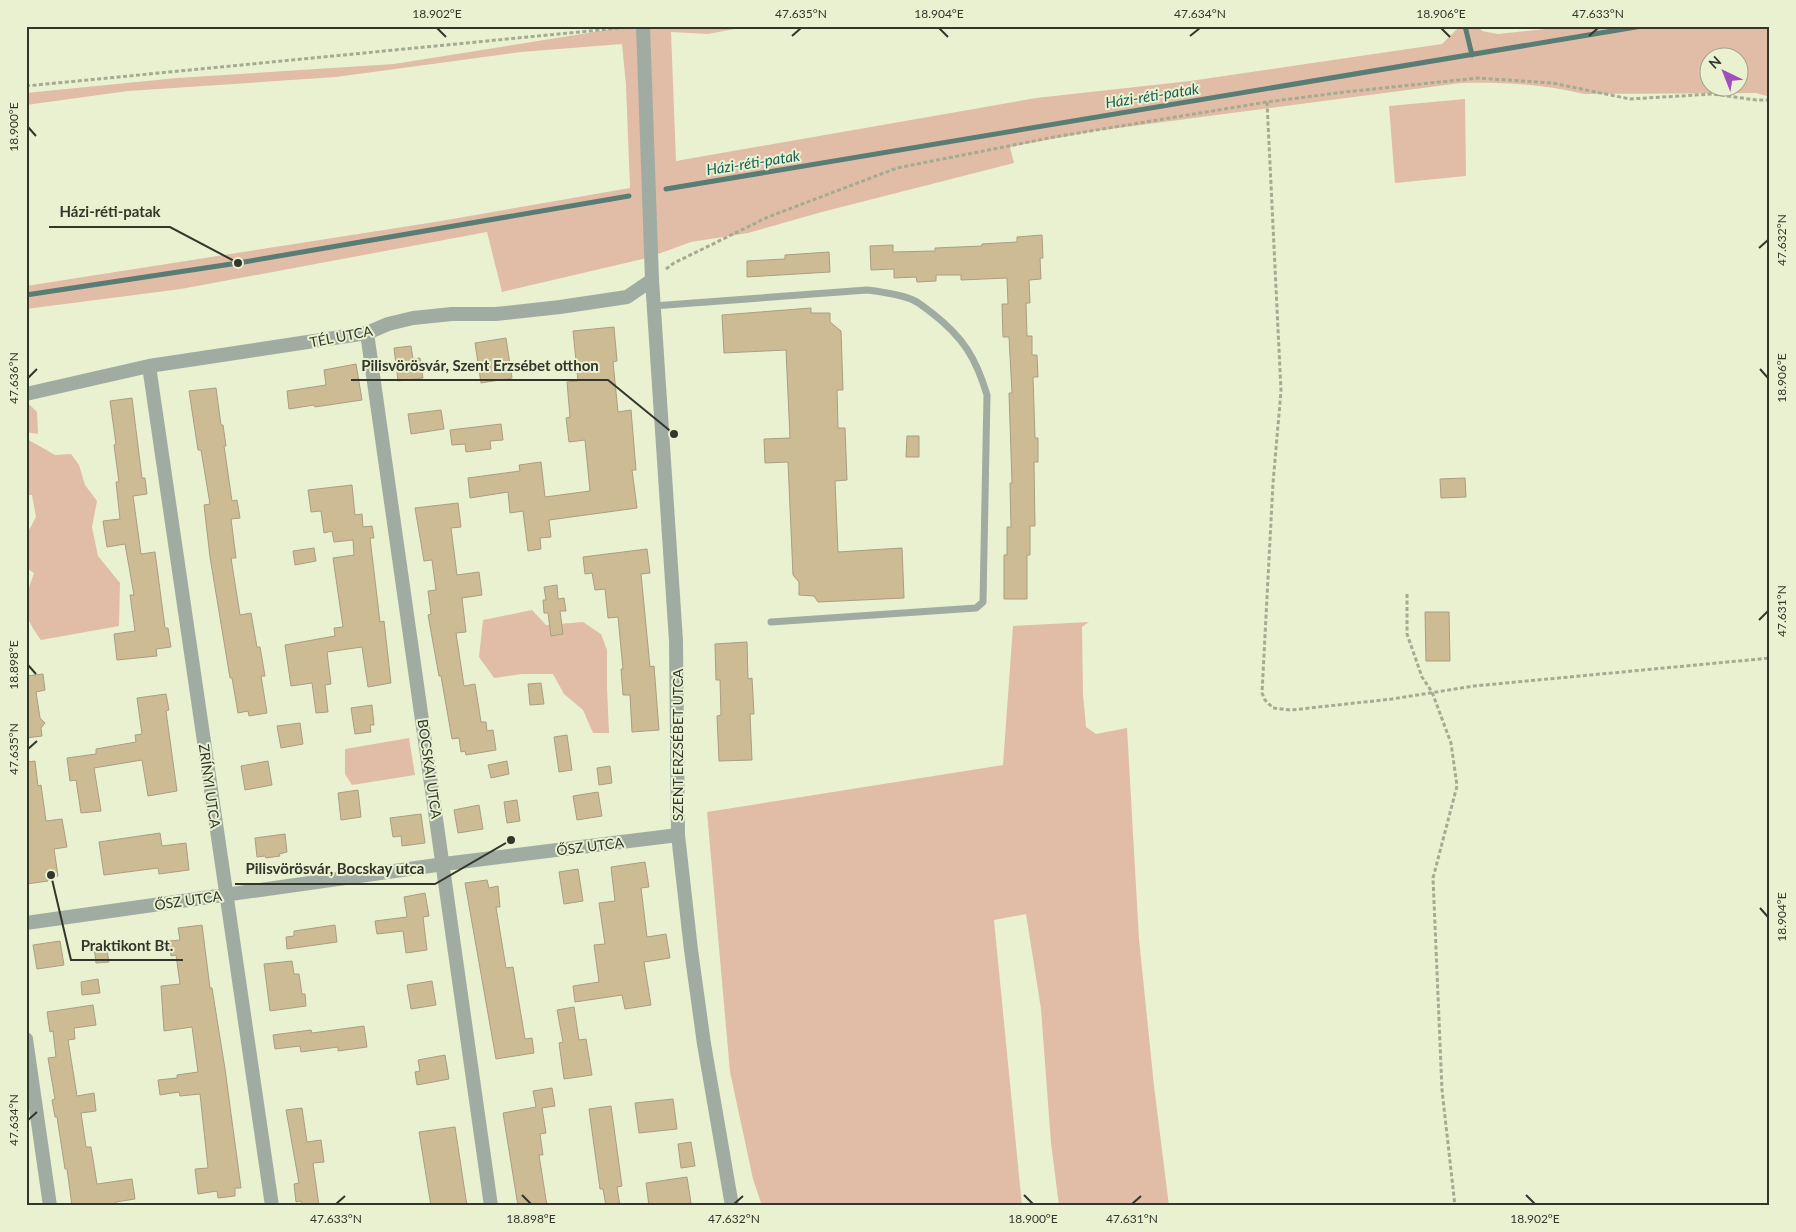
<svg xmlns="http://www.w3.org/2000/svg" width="1796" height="1232" font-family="Lato,sans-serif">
<rect width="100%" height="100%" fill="#e9f1d1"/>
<path fill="#e1bda7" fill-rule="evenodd" d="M620 26H751L708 34 671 32 676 161 1036 98 1190 81 1442 44 1458 28V26H1478L1482 31 1498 34 1575 26H1770V97L1756 93 1584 94C1544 84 1502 82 1461 83L1095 131 1010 147 1014 163 822 212 748 233 691 242 647 258 502 292 487 232 181 289 26 309V286L435 222 630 188 626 85 622 44 521 52 336 77 128 91 26 105V93L177 78 394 64 619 28ZM1708 58H1738V88H1708Z
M1465 99 1466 176 1395 183 1389 106Z
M30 405 37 412 38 434 26 432V406Z
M27 439 55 455 71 454 79 465 85 485 97 501 92 527 98 556 120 583 119 626 41 640C21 613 23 604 34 573L26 568V530H29L36 517 32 495H26Z
M532 610 546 625 583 622 601 634 607 650V687L609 733H593L583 710 564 694 553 674H522L494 678 479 657 483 620Z
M1089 622 1082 627 1083 694 1086 727 1096 734 1127 728 1139 939 1154 1086 1169 1206H1059L1051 1143 1041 1009 1026 914 994 920 1022 1206H762L753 1179 730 1072 707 812 1003 765 1013 626Z
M409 738 415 775 352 785 345 774V749Z"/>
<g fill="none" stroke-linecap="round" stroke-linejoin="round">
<path stroke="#597d74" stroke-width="5" d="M1465 26 1472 55
M666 189 1642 26
M26 295 238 263 629 196"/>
</g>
<path fill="#cdbb93" stroke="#ab9e82" d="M1042 235 1043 258H1040L1041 279 1029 280 1030 303H1026L1027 336H1032V355H1037L1038 377H1033L1035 438H1038V462H1034L1035 526H1030V555H1027V599H1004V555H1007V527H1011L1010 483H1012L1009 393H1012L1009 337H1003L1002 304H1008L1007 278 961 280V275H936V281L917 282 916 277 894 278V269L871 270 870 246 893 245V252L935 251V248L982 246V244L1017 242V237Z
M829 252 830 272 747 277V261L785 259V255Z
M811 308V313H830V322L841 331 843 390H837L838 428H845L847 480 835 481 838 552 902 548 904 598 818 602 814 596 799 595V582L793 575 788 462 765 463 764 439 790 438 786 350 724 353 722 315Z
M614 327 617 361 613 362 618 412 631 410 636 470H632L637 508 549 520 551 537 540 538 541 549 528 551 523 511 510 513 508 492 470 498 468 478 520 471 519 465 541 462 545 497 590 491 585 440 569 442 566 418 570 417 567 382 578 381 573 331Z
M506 338 512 378 481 383 475 343Z
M411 346 413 359 420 358 423 378 398 381 394 348Z
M356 364 362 400 315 407 314 405 289 409 287 391 326 385 324 370Z
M216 388 221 425H223L226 446H224L232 501 237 500 240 518 231 519 236 558H231L240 615 251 613 257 647H260L265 676H261L267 713 249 716 248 711 238 713 232 678H230L210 557 204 505 210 504 201 450H198L189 391Z
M132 398 142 478H145L147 494 133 496 141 554 155 552 165 628H168L171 647 156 649 157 656 117 660 114 634 135 631 130 595H134L125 544 107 547 103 521 120 519 116 482H119L114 445 116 444 110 401Z
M441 410 444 429 411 434 408 414Z
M501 424 503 440 490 441 491 449 466 452 465 444 452 445 450 430Z
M907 436H919V457H906Z
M1465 478 1466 497 1441 498 1440 479Z
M352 485 355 515 362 514 363 527 372 526 374 538H370L380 622 384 621 391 683 368 687 362 647 327 652 331 684 325 685 328 712 316 713 312 683 291 686 285 645 335 636 334 628 343 627 333 558 354 555 353 540 334 542 332 531 324 533 321 511 311 512 308 490Z
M458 503 461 527 451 528 457 575 479 572 482 595 462 598 466 632 456 633 464 686 475 684 481 722H486L487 731 493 730 496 750 466 755 465 751 461 752 459 738 452 739 441 676H439L428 615 431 614 428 591 436 590 432 560 424 561 415 508Z
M314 548 316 561 295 565 293 551Z
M647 549 650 573 641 574 650 667 654 666 659 730 632 732 630 695H623L621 669H623L618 617 608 618 605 589 595 590 592 573 585 574 583 557Z
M557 585 558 599 564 598 566 611H560L563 634 551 636 548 613H544L543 600H546L544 587Z
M1425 612H1449L1450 661H1426Z
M747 642 748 679 752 678 754 714H750L752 760 719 761 717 716 721 715 720 680H716L715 644Z
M43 674 45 690 36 692 40 718 45 723 41 728 42 736 26 738V676Z
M541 683 544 704 530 705 528 684Z
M166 694 169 710 166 711 177 791 148 796 142 760 94 768 101 811 81 813 76 780 70 781 67 758 96 754V749L136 742 135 735 142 734 137 698Z
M372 705 374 725H370L371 732 355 734 351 708Z
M300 723 303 744 281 748 277 726Z
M567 735 572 770 559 772 554 737Z
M35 761 38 786 41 785 46 821 62 819 67 847 54 849 58 876 48 877V881L26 884V762Z
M268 761 272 785 245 790 241 766Z
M507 761 509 774 491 778 488 765Z
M610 766 612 783 599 785 597 768Z
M358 790 361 817 341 820 338 793Z
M598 792 602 816 577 820 573 796Z
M517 800 520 821 507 823 504 802Z
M479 805 483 829 458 833 454 810Z
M421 814 425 843 402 846 401 836 393 837 390 818Z
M160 833 162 846 186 843 189 870 159 874 158 868 104 875 99 842Z
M285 834 287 852 279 854 280 856 266 858 265 856 257 857 255 838Z
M645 862 649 887 641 888 647 937 666 934 670 958 644 962 651 1005 625 1009 622 995 575 1002 573 986 599 982 594 945 605 944 599 903 615 901 611 867Z
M578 869 583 901 564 904 559 872Z
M487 880 489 888 498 886 500 907H496L506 968 513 967 525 1039 532 1038 534 1053 496 1059 465 883Z
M425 893 429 916 423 917 427 950 406 953 403 931 377 934 375 921 407 917 404 897Z
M202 925 210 988H212L225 1069 241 1188H235V1196L218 1198 217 1191 198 1194 195 1169 208 1168 200 1094 180 1096 179 1092 160 1095 158 1080 177 1078V1075L198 1072 192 1027 164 1031 161 986 180 984 176 955 171 956 169 941 180 940 178 928Z
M335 925 337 942 287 949 286 937 294 936V931Z
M60 941 64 965 37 969 33 945Z
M106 945 109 962 96 963 94 947Z
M292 961 294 974H299L302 994H305L306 1006 270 1011 264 964Z
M98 979 100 993 82 995 81 982Z
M432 981 436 1005 411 1009 407 985Z
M93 1005 96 1025 74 1028 75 1039 68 1040 77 1096 94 1093 96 1111 81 1113 86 1147H91L97 1184 132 1179 135 1199 116 1202V1206H72L67 1169H65L57 1117H55L52 1100 55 1099 48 1058 56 1057 53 1031 50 1032 47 1012Z
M574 1007 579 1040 586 1039 592 1075 564 1079 559 1043 563 1042 557 1010Z
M364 1026 367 1047 338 1051V1047L301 1052 300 1046 275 1049 273 1035 311 1030 312 1033Z
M445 1055 449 1079 417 1085 415 1072 420 1071 418 1060Z
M552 1088 555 1106 542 1108 546 1133 540 1134 543 1155H539L547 1206H518L503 1113 536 1107 533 1091Z
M673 1099 677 1129 639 1133 635 1103Z
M611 1106 622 1186 617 1187 620 1206H606L603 1189H600L589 1109Z
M302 1108 307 1142 321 1140 324 1162 313 1163 319 1206H302L301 1201 296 1202 294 1184 299 1183 286 1110Z
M455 1127 467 1206H431L419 1132Z
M691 1142 695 1166 681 1168 678 1144Z
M687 1177 691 1203 671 1206H649L646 1183Z"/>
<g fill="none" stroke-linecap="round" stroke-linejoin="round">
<path stroke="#a5ab92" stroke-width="3" stroke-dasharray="4 2.5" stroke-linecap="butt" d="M26 86 630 27
M1267 102 1281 391 1273 483 1262 693 1265 700 1273 708 1291 710 1392 699 1474 686 1770 658
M666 269 674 263 768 217 897 168 1054 137 1267 102 1345 92 1478 78 1552 83 1630 99 1713 94 1756 100H1770
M1407 594V634L1422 677 1432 692 1451 743 1457 786 1433 878 1442 1090 1455 1206"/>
<path stroke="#a0aca2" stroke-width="7" d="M653 306 867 290C882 292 899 294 913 300 920 303 926 309 932 313 963 337 976 358 987 395L983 602 976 608 771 622"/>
<path stroke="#a0aca2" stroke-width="14" d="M367 333 491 1206
M149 366 272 1206
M26 394 149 366 367 333 388 324 413 318 452 314H496L560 307 627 297 652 280
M26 923 444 864 678 835
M26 1039 50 1206"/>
<path stroke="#a0aca2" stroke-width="14" d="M643 26 652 280 676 641 678 835 691 950 704 1044 732 1206"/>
</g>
<path fill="none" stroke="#33362a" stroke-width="2" d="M437 28 446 37M939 28 948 37M1441 28 1450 37M792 36 801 28M1190 36 1200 28M1589 36 1598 28M28 127 36 136M1759 248 1768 240M1760 369 1768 378M28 378 37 369M1759 620 1768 611M28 665 36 674M28 749 37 741M1760 908 1768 917M28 1120 37 1112M522 1195 531 1204M1024 1195 1033 1204M1526 1195 1535 1204M336 1204 345 1196M734 1204 743 1196M1132 1204 1141 1196"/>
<g text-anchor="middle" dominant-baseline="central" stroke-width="4" stroke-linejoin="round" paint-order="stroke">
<g font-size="14" fill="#33362a" stroke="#e9f1d1">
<text transform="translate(341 336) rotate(-11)">TÉL UTCA</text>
<text transform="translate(677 745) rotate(-90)">SZENT ERZSÉBET UTCA</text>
<text transform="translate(430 769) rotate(82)">BOCSKAI UTCA</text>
<text transform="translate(210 786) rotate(82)">ZRÍNYI UTCA</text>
<text transform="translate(590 846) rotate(-7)">ŐSZ UTCA</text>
<text transform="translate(188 900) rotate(-8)">ŐSZ UTCA</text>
</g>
<g font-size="15" font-style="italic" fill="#185e54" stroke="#e9f1d1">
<text transform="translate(1152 95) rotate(-9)">Házi-réti-patak</text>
<text transform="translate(753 162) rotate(-9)">Házi-réti-patak</text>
</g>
</g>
<path fill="none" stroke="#33362a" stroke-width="2" d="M238 263L170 227H49M674 434L608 380H351M511 840L435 884H235M51 875L71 960H183"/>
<g fill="#33362a" stroke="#e9f1d1" stroke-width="2">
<circle cx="238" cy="263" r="5"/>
<circle cx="674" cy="434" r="5"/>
<circle cx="511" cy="840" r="5"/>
<circle cx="51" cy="875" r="5"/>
</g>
<g font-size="15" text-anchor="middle" font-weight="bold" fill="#33362a" stroke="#e9f1d1" stroke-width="4" stroke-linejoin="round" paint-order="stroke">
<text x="110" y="217">Házi-réti-patak</text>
<text x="480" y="371">Pilisvörösvár, Szent Erzsébet otthon</text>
<text x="335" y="874">Pilisvörösvár, Bocskay utca</text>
<text x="127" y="951">Praktikont Bt.</text>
</g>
<rect width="1796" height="1232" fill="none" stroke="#e9f1d1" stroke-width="55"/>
<g transform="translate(1724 72) rotate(317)"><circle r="24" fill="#e9f1d1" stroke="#a0a68e"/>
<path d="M0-4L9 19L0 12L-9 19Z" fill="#a24fbe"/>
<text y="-8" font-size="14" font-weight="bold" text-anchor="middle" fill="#33362a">N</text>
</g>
<rect x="28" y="28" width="1740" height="1176" fill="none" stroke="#33362a" stroke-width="2"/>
<g font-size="12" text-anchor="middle" fill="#33362a">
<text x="437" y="18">18.902°E</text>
<text x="801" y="18">47.635°N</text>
<text x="939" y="18">18.904°E</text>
<text x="1200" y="18">47.634°N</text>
<text x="1441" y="18">18.906°E</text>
<text x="1598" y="18">47.633°N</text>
<text transform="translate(14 127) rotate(-90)" y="4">18.900°E</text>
<text transform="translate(1782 240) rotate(-90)" y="4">47.632°N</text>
<text transform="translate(14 378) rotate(-90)" y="4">47.636°N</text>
<text transform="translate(1782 378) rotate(-90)" y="4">18.906°E</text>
<text transform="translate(1782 611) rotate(-90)" y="4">47.631°N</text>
<text transform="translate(14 665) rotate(-90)" y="4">18.898°E</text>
<text transform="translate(14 749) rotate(-90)" y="4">47.635°N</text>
<text transform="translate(1782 917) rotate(-90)" y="4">18.904°E</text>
<text transform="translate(14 1120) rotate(-90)" y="4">47.634°N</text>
<text x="336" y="1223">47.633°N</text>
<text x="531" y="1223">18.898°E</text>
<text x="734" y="1223">47.632°N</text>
<text x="1033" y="1223">18.900°E</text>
<text x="1132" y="1223">47.631°N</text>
<text x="1535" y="1223">18.902°E</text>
</g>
</svg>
